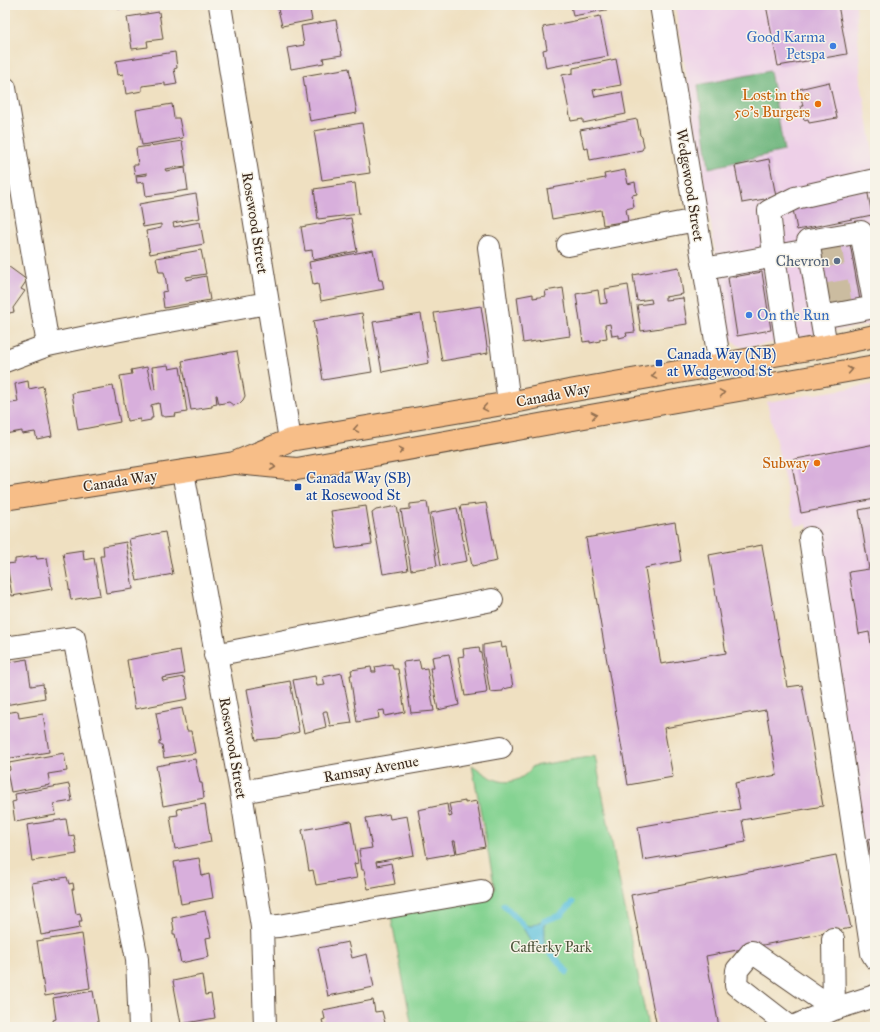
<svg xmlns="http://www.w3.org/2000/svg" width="880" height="1032" font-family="'IM FELL Great Primer',serif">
<rect width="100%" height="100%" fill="#f7f3e8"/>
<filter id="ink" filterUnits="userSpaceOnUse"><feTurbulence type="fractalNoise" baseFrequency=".025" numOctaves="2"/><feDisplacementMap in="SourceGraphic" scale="8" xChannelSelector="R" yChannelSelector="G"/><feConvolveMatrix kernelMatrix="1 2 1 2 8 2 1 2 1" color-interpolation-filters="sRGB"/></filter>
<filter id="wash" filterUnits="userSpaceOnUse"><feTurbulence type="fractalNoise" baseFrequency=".012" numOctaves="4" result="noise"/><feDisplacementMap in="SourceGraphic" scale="16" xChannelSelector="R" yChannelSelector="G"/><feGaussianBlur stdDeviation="0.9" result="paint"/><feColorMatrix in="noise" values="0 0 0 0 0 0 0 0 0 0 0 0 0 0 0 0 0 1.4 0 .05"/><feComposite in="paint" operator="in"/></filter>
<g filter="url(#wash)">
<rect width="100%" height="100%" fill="#efe0c1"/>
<path fill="#eed0e8" d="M675 5H856L861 82 875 164V323L745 348 738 345 732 340 729 335Z
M875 384V958L810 538 807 524 795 526 767 402Z"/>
<path fill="#85d392" stroke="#607e58" d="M595 756 648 1027H412L389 906 495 889 472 765C480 770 486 776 494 779 510 786 524 779 533 766Z"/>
<path fill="#6cb57c" stroke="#54704d" d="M770 71 784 151 709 168 698 85Z"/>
<path fill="#5fc2de" stroke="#4d767e" d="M543 920 545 922C544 931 547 938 542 946L534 947 523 928 525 925 531 926Z"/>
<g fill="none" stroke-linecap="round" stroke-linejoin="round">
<path stroke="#5fc2de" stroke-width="6" d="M504 905 524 926
M544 921 561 915 572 903
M542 946 553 955 567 972"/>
</g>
<g id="blocks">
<path fill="#d8afdc" d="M117 5H136V6L118 9Z
M277 5H309L312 20 282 26Z
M571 5H610L611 9 573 16Z
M737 5H752V6L738 9Z
M766 5H838L847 54 778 66Z
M159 12 163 39 147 41 148 47 132 49 127 17Z
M600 16 608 56 546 68 543 50 547 49 543 27Z
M336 20 342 55 323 58 324 63 291 69 287 48 304 45 301 26Z
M175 52 177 68 174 69 177 84 165 86V83L142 86V91L126 94 123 74 118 75 116 61Z
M616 59 621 85 593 90 595 97 622 92 626 114 583 123V119L571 121 562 75 573 73V68Z
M349 68 357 113 310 121 303 76Z
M829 82 837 118 809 123 808 119 804 120 801 106H803L799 89Z
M172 104 174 118H179L183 138 142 145 136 110Z
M637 119 640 135 642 137 644 146 642 150 590 160 588 148 584 149 580 130Z
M362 123 370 173 322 180 314 131Z
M182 141 186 166 165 169 166 171 185 168 188 190 146 196 144 182 137 183 136 176 147 175V173L135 175 133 165H138L136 148Z
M769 159 776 197 742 203 735 166Z
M625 170 628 184 635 182 637 194 632 195 634 207 626 209 628 221 603 225 601 210 552 219 547 189 605 178 604 174Z
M355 183 359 214 318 219 314 189Z
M867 189 872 215 797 230 792 204Z
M196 194 200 218 173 223 174 227 200 222 204 244 150 254 146 231 161 228V224L143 227 139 204Z
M351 218 357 251 313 260 312 250 305 251 301 227Z
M849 238 861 306 831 312 819 243Z
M201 250 206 274 186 277V280L206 276 210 300 164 308 162 292 167 291 166 281 164 272H159L156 258Z
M373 250 379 280H382L384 289 321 301 318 284 313 285 309 262Z
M5 264 27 280 21 289 25 291 13 308 14 312 5 314Z
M679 267 683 294 665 297V300L683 298 687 324 641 331 637 305 652 303 651 299 637 301 633 275Z
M762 272 771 330 737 336 728 278Z
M628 285 635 332 626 333 627 336 619 338V335L612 336 610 324 605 325 607 338 600 339V341L590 343V341L583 342 576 294 598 290 600 304 607 303 605 289Z
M563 288 570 336 523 343 517 297 533 294V298L546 296 545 291Z
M481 306 488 353 442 361 434 313Z
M362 313 372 372 323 380 313 321Z
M421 314 429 363 382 372 373 322Z
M237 351 245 396 243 400 239 404 233 405 229 402 219 404 217 395H216L217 404 212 405V407L191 410 182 361Z
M168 365 169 369 180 367 187 412 175 414 176 416 164 417V416H161L159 403 151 405 153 418H151V420L140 422V419L127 421 120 376 132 374 131 370 147 367 152 390 155 389 152 367Z
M28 381 29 389 43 386 52 436 37 439 35 432 22 434V431L5 434V404L18 402 15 384Z
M113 386 120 422 78 430 72 393Z
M875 444V499L801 513 791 460Z
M427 502 437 566 411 570 401 510 410 509V504Z
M486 503 497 561 472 566 460 506Z
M366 506 372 544 337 549 331 511Z
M397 506 408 570 383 574 372 513 376 510Z
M875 507V661H874L869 632 859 634 849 572 869 569 859 510Z
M457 508 467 561 440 566 431 513Z
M675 522 681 561 645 568 661 664 726 653 709 555 762 545 787 687 802 685 823 806 742 820 746 842 643 860 638 827 740 809 735 783 777 775 766 710 664 728 673 777 628 785 586 538Z
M165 532 173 574 137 581 129 539Z
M126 542 133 589 106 593 100 556H104L103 546Z
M83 550 84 560 94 558 100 595 71 600 63 553Z
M36 556 37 559 47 558 52 589 12 596 7 564 15 563V559Z
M5 582 8 597 5 598Z
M501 642 502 648 506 647 513 687 503 689V691L490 692 483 652V645Z
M479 647 480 653 481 652 487 691 486 693 465 696 458 657 464 656 463 649Z
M180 650 184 674 162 678 163 681 184 677 188 699 135 709 127 660Z
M449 654 459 705 438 710 430 668H434L432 657Z
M27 659 31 686 43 684 45 698 5 705V663Z
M419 660 421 669 427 668 434 711 411 713 403 662Z
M392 664 393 669H398L405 712 385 716 384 710 378 711 379 718 357 722 350 675H352L351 670 371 667 372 672H376L375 667Z
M342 673 352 723 330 726 327 711H325L323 712 326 727 304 733 293 680 315 676 317 686 325 685 323 677Z
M290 681 299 732 277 738 256 740 247 689Z
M182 708 187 731H191L195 753 164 758 162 745H159V742L161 741 156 713Z
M18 711 19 718 43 714 49 752 5 759V713Z
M64 753 67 771 48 774 50 785 11 792 7 771 10 770 9 763Z
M195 759 200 783H202L204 798 163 806 156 766Z
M69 784 72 801 54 804 56 815 15 822 12 802 16 801 15 794Z
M465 801V803L477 801 485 847 457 853 455 841H453L456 853 427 858 418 810 447 804 449 817 452 816 449 804Z
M205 804 211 842 175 849 170 816 178 815 177 809Z
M389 814 390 819 407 816 414 855 376 862 377 866 391 863 395 884 368 889 364 870H362L359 850 372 848 366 818Z
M66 819 69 836 74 835 77 854 32 861 27 825Z
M351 821 358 863 354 864 357 878 316 885 313 870 309 871 302 830Z
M875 838V876H874L868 839Z
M836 855 851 928 706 956 719 1027H657L631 895Z
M199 858 202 876 209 874 213 898 181 904 174 862Z
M67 877 69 884 73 883 74 889H72L76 914 80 913 82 921H79L80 928 41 935 32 883Z
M205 911 211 937 206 938 209 957 181 963 175 934H173V930H174L172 918Z
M82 934 90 988 45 996 37 941Z
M348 942 352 958 367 954 374 987 328 996 318 948Z
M202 975 205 995 211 994 215 1018 181 1024 173 981Z
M93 991 99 1027H54L53 1020 56 1019 53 998Z
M373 1000 375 1012 382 1011 385 1023 368 1027H324L322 1020 325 1019 323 1010Z"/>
</g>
</g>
<g filter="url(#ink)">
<use href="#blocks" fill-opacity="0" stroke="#564536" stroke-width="1"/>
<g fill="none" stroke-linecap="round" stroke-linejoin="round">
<path stroke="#cbbca0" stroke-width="22" stroke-dasharray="22 11" stroke-linecap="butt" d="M821 257 851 252
M828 294 858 289"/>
<defs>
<path id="minor" d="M220 5 290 440
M661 5 720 365
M5 88 48 345
M568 245 696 220
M489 247 509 403
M704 269 809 250
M821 317 875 307 861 232 808 241 821 317 826 346
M788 353 774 256 769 211 795 198 875 180
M5 361 48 345 115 331 267 303
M183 472 241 792 262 927 265 1027
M810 538 872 953 875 958
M5 648 74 638 137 959 140 1027
M215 655 492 600
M241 792 501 747
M262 927 279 926 481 891
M833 939 834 1009
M790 1027 736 985 737 970 752 952 834 1009
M793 1027 834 1009 875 996"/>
<path id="major" d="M237 463 297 469 556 422 875 366
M5 499 234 463 290 440 509 403 569 391 826 346 875 336"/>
</defs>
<use href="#minor" stroke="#564536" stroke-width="24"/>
<use href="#major" stroke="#564536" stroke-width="24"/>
<use href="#minor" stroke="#fff" stroke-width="22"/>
<use href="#major" stroke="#f7be88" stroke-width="22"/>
</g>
<defs><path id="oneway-chevron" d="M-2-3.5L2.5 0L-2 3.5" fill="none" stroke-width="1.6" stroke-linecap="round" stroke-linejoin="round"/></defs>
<g stroke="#906d4e">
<use href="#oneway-chevron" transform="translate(850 370) rotate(-10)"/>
<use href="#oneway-chevron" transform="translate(654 376) rotate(170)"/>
<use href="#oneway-chevron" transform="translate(722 393) rotate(-10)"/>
<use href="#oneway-chevron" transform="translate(485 408) rotate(170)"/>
<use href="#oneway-chevron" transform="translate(594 415) rotate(-10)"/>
<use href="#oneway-chevron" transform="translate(356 429) rotate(170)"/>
<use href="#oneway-chevron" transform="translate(401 450) rotate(-10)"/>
<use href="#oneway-chevron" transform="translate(273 467) rotate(6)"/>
</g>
</g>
<g fill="#3f7fe0" stroke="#f7f3e8" stroke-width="1.5">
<circle cx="833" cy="46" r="4"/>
<circle cx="749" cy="315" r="4"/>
</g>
<g fill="#e8710a" stroke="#f7f3e8" stroke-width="1.5">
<circle cx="818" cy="104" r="4"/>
<circle cx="817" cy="463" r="4"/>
</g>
<circle fill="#5c6f8a" stroke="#f7f3e8" stroke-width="1.5" cx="837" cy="261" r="4"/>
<g fill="#1a4fb4" stroke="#f7f3e8" stroke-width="1.5">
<rect x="655" y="359" width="8" height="8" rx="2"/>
<rect x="294" y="483" width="8" height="8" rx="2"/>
</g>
<g text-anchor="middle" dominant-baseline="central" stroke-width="3" stroke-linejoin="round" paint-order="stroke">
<g font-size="15" fill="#366cbe" stroke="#f7f3e8" text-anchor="end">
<text x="825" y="37">Good Karma<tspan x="825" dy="17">Petspa</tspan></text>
<text x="757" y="315" text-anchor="start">On the Run</text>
</g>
<g font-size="15" fill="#c56008" stroke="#f7f3e8" text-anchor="end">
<text x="810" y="95">Lost in the<tspan x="810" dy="17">50's Burgers</tspan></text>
<text x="809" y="463">Subway</text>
</g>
<g font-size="15" fill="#3b2a1e" stroke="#f7f3e8">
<text transform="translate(690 185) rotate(81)">Wedgewood Street</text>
<text transform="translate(255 223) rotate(81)">Rosewood Street</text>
<text transform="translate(553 395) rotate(-11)">Canada Way</text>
<text transform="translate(120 481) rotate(-9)">Canada Way</text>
<text transform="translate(233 748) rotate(80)">Rosewood Street</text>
<text transform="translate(371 769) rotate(-10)">Ramsay Avenue</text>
</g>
<g font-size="15" fill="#4e5e75" stroke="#f7f3e8" text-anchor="end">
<text x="829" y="261">Chevron</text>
</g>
<g font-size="15" fill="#164399" stroke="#f7f3e8" text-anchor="start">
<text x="667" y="354">Canada Way (NB)<tspan x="667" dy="17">at Wedgewood St</tspan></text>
<text x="306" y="478">Canada Way (SB)<tspan x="306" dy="17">at Rosewood St</tspan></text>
</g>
<g font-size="15" fill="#4e543b" stroke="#f7f3e8">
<text x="551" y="947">Cafferky Park</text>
</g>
</g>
<rect width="880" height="1032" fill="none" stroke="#f7f3e8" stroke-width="20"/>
</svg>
